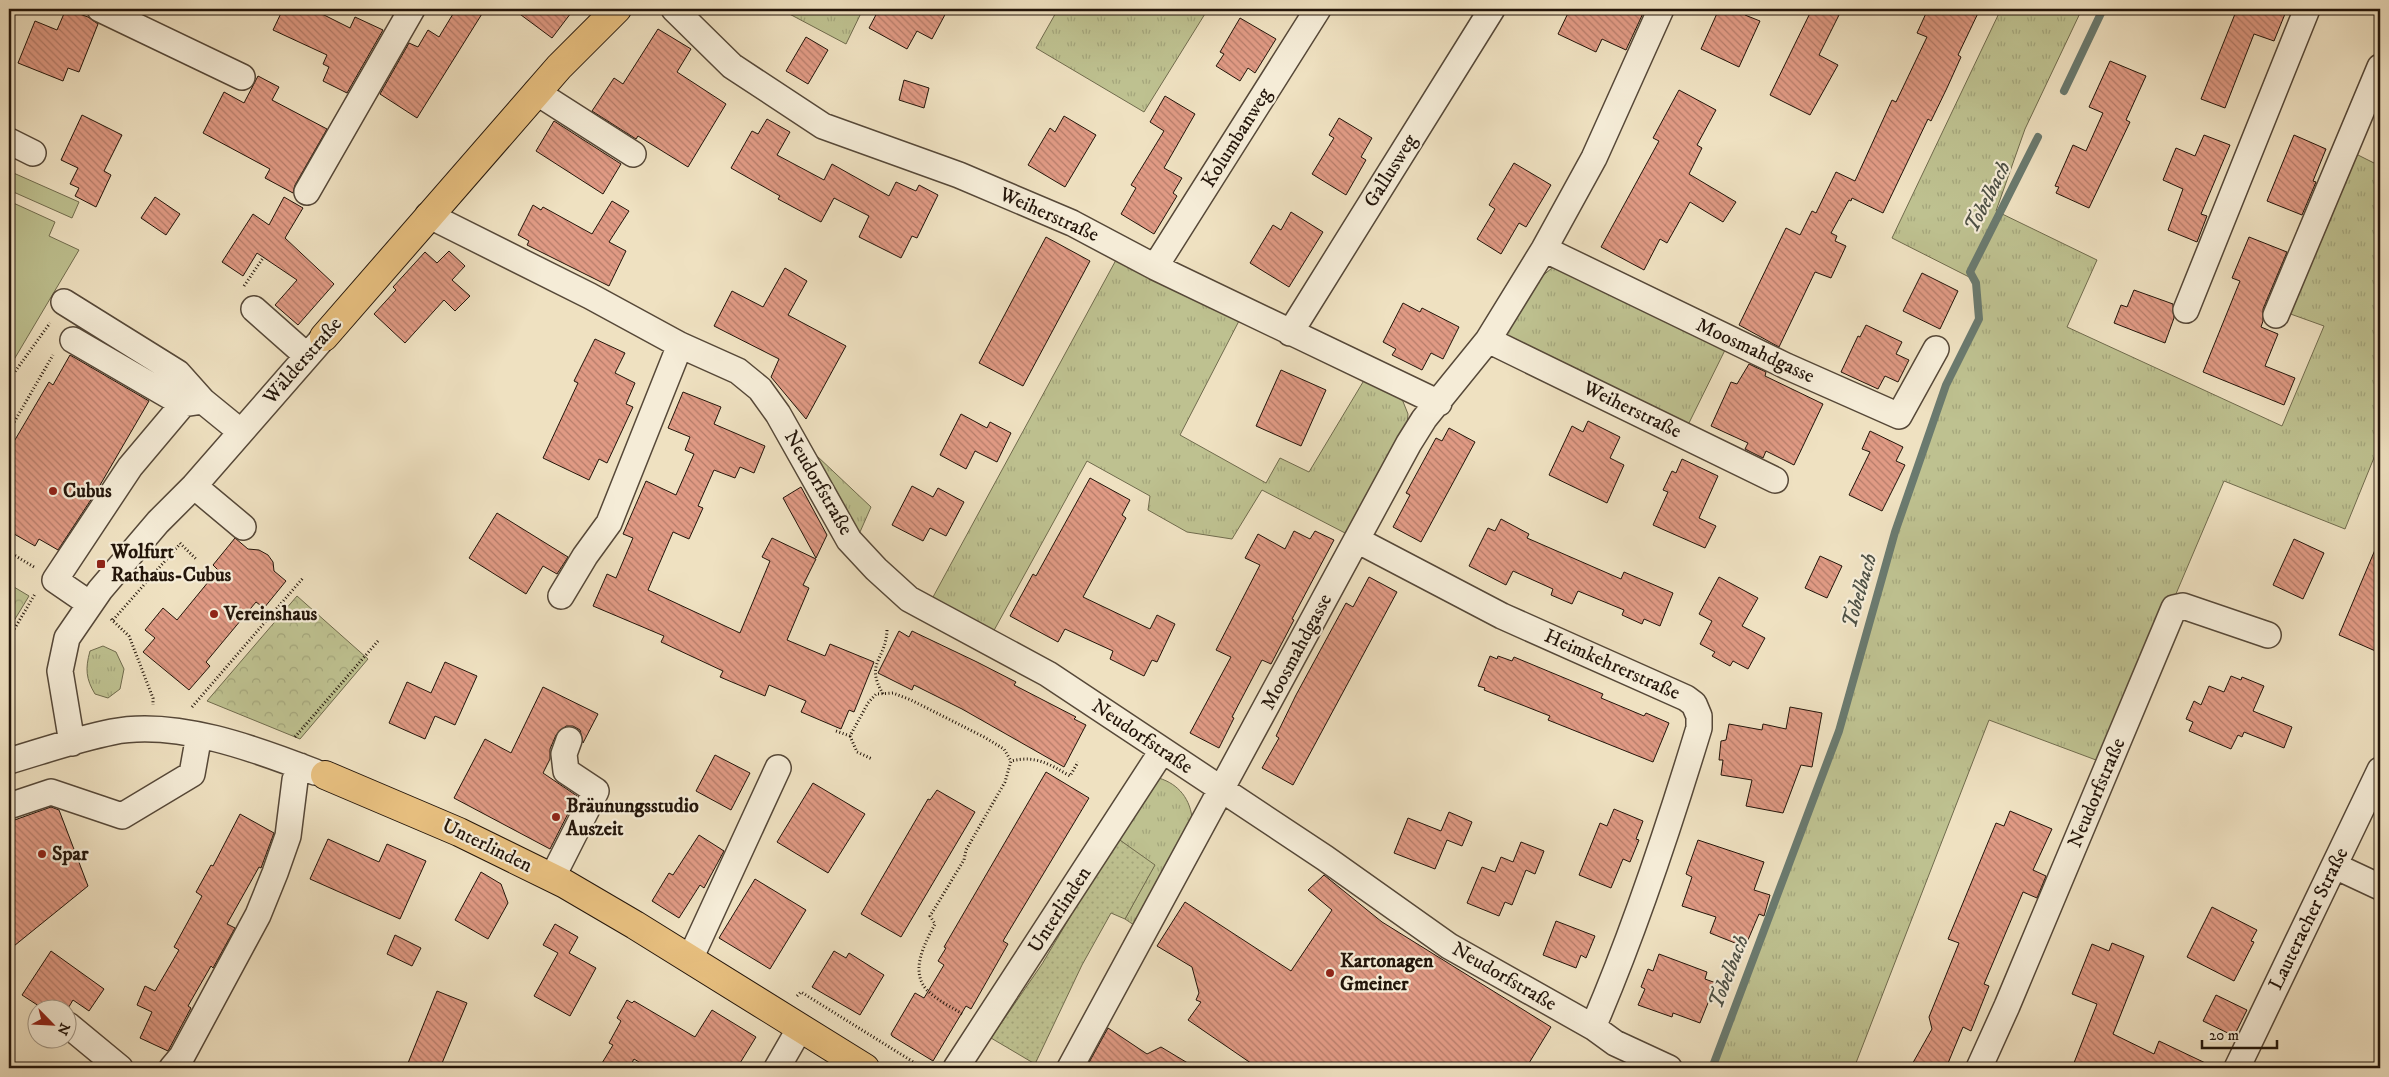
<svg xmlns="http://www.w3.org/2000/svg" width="2389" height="1077" font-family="'IM FELL DW Pica',serif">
<defs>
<pattern id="grass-tufts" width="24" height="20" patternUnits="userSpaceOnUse" patternTransform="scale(1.25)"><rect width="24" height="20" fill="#bec190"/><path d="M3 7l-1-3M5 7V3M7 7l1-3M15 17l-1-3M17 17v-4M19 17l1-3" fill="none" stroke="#a3a57b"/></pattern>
<pattern id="park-crowns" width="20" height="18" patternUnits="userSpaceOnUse" patternTransform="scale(1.25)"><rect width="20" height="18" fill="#bec190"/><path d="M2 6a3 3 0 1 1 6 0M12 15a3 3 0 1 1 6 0" fill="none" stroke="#a3a57b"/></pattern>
<pattern id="garden-dots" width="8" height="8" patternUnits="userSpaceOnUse" patternTransform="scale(1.25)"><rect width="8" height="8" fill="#bec190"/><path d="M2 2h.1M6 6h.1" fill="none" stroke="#a3a57b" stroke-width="1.8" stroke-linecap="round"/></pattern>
<pattern id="building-back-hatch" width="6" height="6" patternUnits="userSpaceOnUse" patternTransform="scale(1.25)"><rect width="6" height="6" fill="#e09a84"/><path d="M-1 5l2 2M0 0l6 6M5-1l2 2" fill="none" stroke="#b57c6a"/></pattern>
</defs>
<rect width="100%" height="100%" fill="#efe1c1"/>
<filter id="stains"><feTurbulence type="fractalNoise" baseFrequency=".004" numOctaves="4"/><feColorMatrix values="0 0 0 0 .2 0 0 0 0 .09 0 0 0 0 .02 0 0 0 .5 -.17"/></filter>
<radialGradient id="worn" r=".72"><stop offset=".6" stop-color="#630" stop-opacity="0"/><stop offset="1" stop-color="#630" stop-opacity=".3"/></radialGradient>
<path fill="url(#grass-tufts)" stroke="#706b4d" d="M780 9H863L846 44Z
M1058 9H1208L1144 112 1036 48Z
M2001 9H2082L2025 129 1996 211 2097 260 2067 327 2282 426 2324 326 2285 312 2352 152 2380 166V443L2345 529 2224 481 2104 763 1989 720 1854 1068H1723L1713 1065 1840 732 1896 532 1948 385 1980 319 1977 281 1892 238Z
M1116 260 1240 319 1180 435 1266 483 1280 458 1309 472 1366 377 1402 399 1408 414 1407 426 1385 470 1345 533 1262 490 1232 539 1187 532 1148 510 1150 496 1087 461 992 634 933 597Z
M1552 268 1565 269 1727 346 1686 429 1500 340 1541 277Z
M817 456 871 507 860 532C841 510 822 485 817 456Z
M103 646 116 652 124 669 120 689 108 698 95 694C86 679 85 669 90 651Z
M1155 777C1176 782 1189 796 1192 817L1134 925 1125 919 1154 866 1117 838Z"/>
<path fill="url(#park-crowns)" stroke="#706b4d" d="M9 584 29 596 9 629Z
M297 596 368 659 300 739 207 701Z"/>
<path fill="url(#garden-dots)" stroke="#706b4d" d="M1117 838 1155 865 1125 919 1111 913 1082 965 1035 1064 991 1038 1042 964Z"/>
<path fill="#bec190" stroke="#706b4d" d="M9 171 79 202 72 218 9 190Z
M9 201 55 222 49 236 79 250 9 368Z"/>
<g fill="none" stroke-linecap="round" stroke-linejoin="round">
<path stroke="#6a7a6f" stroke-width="8" d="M2064 91 2103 9
M1714 1063 1839 731 1895 532 1946 385 1979 319 1976 283 1970 272 2038 137"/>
</g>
<path fill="url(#building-back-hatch)" stroke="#23150a" d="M66 9 88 17 98 24 79 72 68 68 63 81 18 63 35 21 57 30Z
M283 9H312L350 28 355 17 383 30 347 93 323 81 329 67 323 64 327 55 273 30Z
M456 9H485L417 118 380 94 409 43 418 47 428 30 439 37Z
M513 9H574L552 38Z
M875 9H948L932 39 917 31 907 49 869 28 878 11Z
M1570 9H1645L1626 50 1602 39 1596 52 1558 34Z
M1719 9H1748L1745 15 1760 21 1739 67 1701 49Z
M1812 9H1842L1819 55 1838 65 1810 115 1770 95Z
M1928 9H1980L1958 55 1961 57 1947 88 1931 121 1928 119 1883 213 1852 198 1851 201 1849 200 1831 233 1837 236 1835 241 1846 246 1831 278 1815 272 1779 347 1739 325 1786 228 1800 235 1812 211 1816 213 1836 172 1855 181 1892 100 1896 102 1927 37 1917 33Z
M2237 9H2287L2274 41 2254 34 2225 108 2201 99Z
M1240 18 1276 39 1255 73 1248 68 1240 81 1216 66 1224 54 1220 52Z
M658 29 691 49 677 72 726 104 688 167 638 136 636 139 592 111 614 78 623 84Z
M806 37 828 50 808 84 786 71Z
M2110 61 2146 76 2126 120 2130 122 2089 208 2056 193 2059 187 2055 186 2073 145 2086 151 2103 113 2089 107Z
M258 76 279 87 272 100 327 129 295 185 293 193 265 178 270 169 203 133 224 92 244 103Z
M904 80 929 88 924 108 899 100Z
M1679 90 1716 110 1697 145 1702 148 1689 174 1736 202 1723 222 1690 202 1667 243 1660 239 1644 270 1601 247 1659 141 1653 138Z
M1165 96 1195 114 1164 168 1182 178 1173 193 1177 196 1154 234 1121 214 1136 188 1131 185 1164 131 1150 122Z
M82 115 122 135 104 171 111 175 96 207 75 196 79 188 70 184 78 168 61 160Z
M1064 116 1096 135 1065 187 1028 165 1050 128 1055 132Z
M1339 118 1372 138 1361 157 1366 160 1346 195 1312 174 1334 138 1329 135Z
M767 119 790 132 777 155 824 180 832 164 889 196 896 182 916 191 919 185 938 195 917 238 912 236 901 258 859 237 869 216 834 198 821 222 778 199 780 196 731 168 752 131 758 134Z
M554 121 621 164 603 194 536 151Z
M2204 135 2230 145 2201 214 2207 216 2197 242 2168 230 2183 189 2163 180 2176 148 2195 156Z
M2294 135 2326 149 2313 181 2316 182 2302 215 2267 201Z
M1514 163 1551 185 1526 227 1519 223 1501 254 1477 239 1495 209 1489 205Z
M155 197 180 214 166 235 141 218Z
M284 197 303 208 285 238 334 284 298 325 275 305 297 280 257 253 243 276 222 262 253 214 269 225Z
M612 201 629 211 609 242 626 251 609 286 527 245 529 241 518 235 533 205 541 210 543 207 592 234Z
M1291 212 1323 232 1289 287 1250 263 1273 225 1281 230Z
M1046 237 1090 261 1023 386 979 363Z
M2249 237 2287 252 2263 309V321L2261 327 2278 334 2265 366 2295 378 2284 405 2203 372 2240 281 2232 278Z
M449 251 465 266 452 280 470 296 455 311 444 300 405 343 374 314 396 290 393 287 425 252 437 263Z
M785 268 807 281 788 315 846 346 806 419 771 377 779 359 714 326 732 291 763 307Z
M1922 273 1958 291 1940 329 1903 311Z
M2134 290 2173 304 2174 318 2165 343 2114 323 2121 305 2127 307Z
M1403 303 1420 312 1422 308 1459 327 1443 359 1431 353 1422 370 1392 355 1396 349 1383 342Z
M1866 325 1902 342 1896 354 1909 360 1898 382 1885 376 1878 389 1841 372 1858 336 1860 337Z
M595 339 625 353 615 373 635 383 626 404 633 407 607 463 599 459 589 480 543 458 578 383 574 381Z
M70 355 149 401 96 492 58 550 39 539 35 546 9 531V450L49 382 53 385Z
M1749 364 1766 372 1765 376 1823 404 1794 465 1766 451 1763 458 1745 449 1748 443 1711 426 1731 382 1737 384Z
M1281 370 1326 390 1301 446 1256 426Z
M683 392 721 407 714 424 765 446 754 473 740 467 735 478 714 470 698 506 703 508 689 539 673 532 648 590 740 633 770 561 762 557 772 538 816 559 803 585 809 588 787 640 825 656 830 644 874 662 854 712 849 710 841 729 801 712 806 701 769 685 765 696 720 677 723 671 661 642 664 636 593 606 607 574 616 578 633 538 623 534 646 481 676 495 694 454 685 450 690 437 668 428Z
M961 414 987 428 990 422 1011 433 997 462 975 451 966 469 940 455Z
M1588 421 1620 437 1610 458 1624 465 1607 503 1549 475 1572 426 1583 432Z
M1449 428 1475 442 1421 542 1393 527 1410 495 1406 493 1436 438 1442 441Z
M1870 431 1903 447 1896 461 1905 465 1882 511 1849 495 1870 452 1862 449Z
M1682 459 1718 476 1699 518 1716 526 1705 548 1653 525 1668 492 1663 490 1672 471 1676 473Z
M1090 478 1130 500 1122 515 1126 518 1083 597 1150 629 1157 615 1175 624 1157 662 1152 660 1144 676 1110 659 1113 651 1065 629 1058 642 1010 616 1033 574 1036 576Z
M912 486 933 497 938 488 964 502 946 536 930 528 923 541 892 525Z
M801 487 827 535 816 558 783 498Z
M497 513 568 557 557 574 543 566 526 594 469 558Z
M1501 519 1529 534 1527 538 1621 579 1624 572 1673 593 1660 626 1644 619 1642 624 1622 615 1624 610 1578 591 1572 604 1551 595 1553 589 1513 571 1506 585 1469 566 1488 528 1495 531Z
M1294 531 1310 539 1315 531 1334 540 1292 619 1294 620 1271 664 1262 660 1232 717 1234 718 1219 748 1190 733 1231 657 1216 650 1260 565 1245 558 1258 534 1285 549Z
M235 538 248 549 259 550 268 555 273 562 274 571 286 581 264 608 256 602 206 662 210 666 189 690 143 652 155 638 145 630 163 608 177 620 218 570 213 565Z
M2380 538V653L2339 635Z
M2294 539 2324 553 2303 599 2273 585Z
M1820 556 1842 566 1827 598 1805 588Z
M1369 577 1397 592 1293 785 1262 768 1279 738 1276 736 1296 695 1346 603 1353 607Z
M1719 577 1758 598 1742 626 1765 638 1748 669 1733 661 1730 666 1712 656 1715 652 1700 644 1712 621 1699 614Z
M899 631 909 637 912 631 977 662 1016 682 1014 685 1076 717 1074 719 1086 725 1064 767 962 709 914 685 912 690 878 673Z
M1490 656 1497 659 1498 656 1512 661 1514 657 1603 694 1601 698 1644 716 1646 713 1669 723 1653 762 1548 720 1550 716 1484 690 1485 688 1478 686Z
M445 662 477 676 455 725 435 716 425 739 389 723 407 682 431 693Z
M2231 676 2241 680 2242 677 2264 686 2253 711 2292 727 2284 748 2244 732 2242 737 2238 735 2231 749 2189 731 2193 722 2186 719 2194 701 2201 705 2209 686 2224 692Z
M543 687 598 714 583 743 580 730 573 726H566L556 735 550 749V759L543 773 577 796 550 849 454 798 485 739 511 753Z
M1790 707 1822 713 1812 767 1801 765 1783 813 1746 806 1752 780 1721 775 1723 760H1719L1721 741 1726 740 1729 724 1762 730 1763 724 1786 729Z
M715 755 750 773 731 810 696 791Z
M1046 772 1089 798 1003 941 1008 944 971 1009 966 1006 933 1061 892 1036 891 1034 915 993 924 998 944 965 938 961 946 948 944 947Z
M813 783 865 814 828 873 777 842Z
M937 790 975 812 901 937 861 914 928 799 930 800Z
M51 807 59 810 88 886 9 950V822Z
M1614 809 1643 821 1636 839 1639 840 1630 862 1623 859 1611 888 1579 875 1600 823 1607 826Z
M2010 811 2052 829 2033 870 2046 876 2037 898 2023 892 1984 984 1989 986 1971 1031 1963 1027 1946 1068H1910L1932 1029 1929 1017 1959 943 1948 939 1996 823 2004 826Z
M1449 812 1472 822 1462 846 1447 840 1435 869 1394 853 1408 818 1441 831Z
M240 814 274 833 261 868 259 867 227 924 235 928 213 968 211 966 188 1006 191 1008 168 1051 140 1038 152 1012 137 1005 145 986 155 991 179 950 174 947 202 896 196 892 211 865 213 866Z
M699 835 724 851 704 888 700 885 679 918 652 901 669 873 673 875Z
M328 839 379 862 387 844 426 861 400 919 310 879Z
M1698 840 1764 862 1754 890 1770 895 1764 916 1759 914 1745 947 1710 933 1716 917 1682 906 1692 877 1686 874Z
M1521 842 1544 851 1535 874 1526 870 1512 905 1505 902 1499 916 1467 903 1482 867 1495 872 1501 857 1513 862Z
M481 872 501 884 508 903 488 939 455 920Z
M1324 875 1382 922 1551 1027 1526 1068H1258L1188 1020 1201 1002 1196 1000 1199 993 1192 967 1157 946 1185 902 1291 971 1332 910 1308 890Z
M755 879 806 910 770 969 719 938Z
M2212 907 2257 930 2251 941 2254 942 2234 981 2187 957Z
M1556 921 1595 936 1586 958 1581 955 1576 968 1543 955Z
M555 924 578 937 569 953 596 968 570 1016 534 996 558 953 543 945Z
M395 935 421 948 412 966 387 954Z
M2112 943 2144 956 2113 1034 2154 1054 2159 1041 2216 1068H2072L2097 1004 2072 994 2092 944 2109 951Z
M51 951 104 989 89 1011 73 1000 67 1010H45L22 995Z
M834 951 846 958 849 953 884 975 860 1015 812 987Z
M1659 954 1707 972 1705 979 1716 983 1700 1023 1673 1013 1672 1017 1638 1005 1645 989 1641 987 1648 969 1653 971Z
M437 991 467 1003 440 1068H406Z
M2216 995 2247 1010 2234 1036 2203 1021Z
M627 1000 632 1003 634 1001 695 1037 712 1010 756 1037 737 1068H649L634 1059 629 1068H599L613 1045 609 1043 621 1021 617 1018Z
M1108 1028 1147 1054 1161 1047 1196 1068H1086Z"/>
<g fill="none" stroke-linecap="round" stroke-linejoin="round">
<defs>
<path id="minor" d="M100 9 242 77
M674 9 732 66 823 126 959 175 1072 223 1155 267 1439 403
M536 92 633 154
M9 141 33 153
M307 192 412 9
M428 215 590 296 680 345 738 371 760 389 778 414 849 540 876 569 909 599 1048 674 1325 858 1449 946 1593 1027 1615 1043 1669 1068
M1544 249 1786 366 1899 416 1936 349
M1155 267 1318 9
M64 302 178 373 203 401 241 432
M254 309 307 356
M2186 310 2307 9
M2276 315 2380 67
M1290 333 1492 9
M73 340 183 404
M1488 340 1775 480
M194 486 243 527
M1357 540 1502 616 1686 698 1694 704 1699 716V728C1668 830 1635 930 1593 1027
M561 596 585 556 609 523 680 345
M90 604 55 580 130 467 183 404 203 401
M72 743 60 671 67 638 100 590 158 522 194 486 324 337
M9 761C43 751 77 739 112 732 175 719 256 749 315 772
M9 806 51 792 122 816 192 774 199 735
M2335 866 2380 887
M552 878 596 791 566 771 564 754 569 740
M690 959 778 768
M68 1025 120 1068
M172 1068 182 1056 258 915 275 873 288 836 295 780 300 766
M777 1068 800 1028
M956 1068 1162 751
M1070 1068 1409 443 1424 419 1488 340 1544 249 1594 158 1661 9
M1979 1068 2007 1006 2174 608 2183 606 2268 635
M2237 1068 2380 770"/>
<path id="major" d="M324 337 559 67 617 9
M325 775 459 832 565 884 635 925 865 1068"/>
</defs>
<use href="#minor" stroke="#564838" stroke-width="28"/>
<use href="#major" stroke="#23150a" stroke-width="30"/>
<path stroke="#23150a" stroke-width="3" stroke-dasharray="1 2.5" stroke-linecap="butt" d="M244 286 263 258
M9 380 50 323
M9 393 10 381
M9 431 53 355
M180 543 196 559
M9 552 34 567
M111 619 129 636 153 698V705
M113 620 180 544
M9 638 35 594
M883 694C864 662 887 660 887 628
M192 707 303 578
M836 731 850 736 868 703 876 694 893 693 911 700 984 737 1004 749 1011 761
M850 736 857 752 872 759
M295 737 378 641
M797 996 801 992 923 1068
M962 1014C952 1007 938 1001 929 992 908 973 925 943 935 924L930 916 964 860 966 850 1005 782 1011 761C1036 755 1049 764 1070 776L1078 762"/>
<use href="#minor" stroke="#f5ecd7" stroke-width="25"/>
<use href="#major" stroke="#e8c080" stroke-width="28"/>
</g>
<g fill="#8f2418" stroke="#f5ecd7" stroke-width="2">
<circle cx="53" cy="491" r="5"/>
<rect x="96" y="559" width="10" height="10" rx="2.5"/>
<circle cx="214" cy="614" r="5"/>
<circle cx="556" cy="817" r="5"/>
<circle cx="42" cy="854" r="5"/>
<circle cx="1330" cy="973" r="5"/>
</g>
<g text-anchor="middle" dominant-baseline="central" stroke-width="4.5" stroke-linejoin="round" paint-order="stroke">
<g font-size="20" fill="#23150a" stroke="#f5ecd7">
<text transform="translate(1237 138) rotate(-58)">Kolumbanweg</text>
<text transform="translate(1391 171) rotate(-58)">Gallusweg</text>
<text transform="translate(1049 215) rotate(24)">Weiherstraße</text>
<text transform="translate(1755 351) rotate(25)">Moosmahdgasse</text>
<text transform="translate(303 361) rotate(-49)">Wälderstraße</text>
<text transform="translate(1632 410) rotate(26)">Weiherstraße</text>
<text transform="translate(818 483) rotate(60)">Neudorfstraße</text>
<text transform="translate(1297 652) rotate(-62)">Moosmahdgasse</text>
<text transform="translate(1612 665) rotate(24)">Heimkehrerstraße</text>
<text transform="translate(1142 737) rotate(34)">Neudorfstraße</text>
<text transform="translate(2097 793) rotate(-67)">Neudorfstraße</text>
<text transform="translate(487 846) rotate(26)">Unterlinden</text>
<text transform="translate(1060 910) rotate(-57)">Unterlinden</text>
<text transform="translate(2309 919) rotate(-64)">Lauteracher Straße</text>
<text transform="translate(1504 977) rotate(30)">Neudorfstraße</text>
</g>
<g font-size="20" font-weight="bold" fill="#23150a" stroke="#f5ecd7" text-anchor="start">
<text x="63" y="491">Cubus</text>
<text x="111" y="552">Wolfurt<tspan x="111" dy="23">Rathaus-Cubus</tspan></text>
<text x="224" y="614">Vereinshaus</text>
<text x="566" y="806">Bräunungsstudio<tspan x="566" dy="23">Auszeit</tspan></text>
<text x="52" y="854">Spar</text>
<text x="1340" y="961">Kartonagen<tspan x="1340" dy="23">Gmeiner</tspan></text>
</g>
<g font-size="21" font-style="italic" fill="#4d5045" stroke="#f5ecd7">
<text transform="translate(1988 197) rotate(-63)">Tobelbach</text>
<text transform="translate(1860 591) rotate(-74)">Tobelbach</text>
<text transform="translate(1729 972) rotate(-69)">Tobelbach</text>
</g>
</g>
<rect width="2389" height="1077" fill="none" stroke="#efe1c1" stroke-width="30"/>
<rect x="10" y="10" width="2369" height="1057" fill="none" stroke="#23150a" stroke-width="2.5"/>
<rect x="15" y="15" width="2359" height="1047" fill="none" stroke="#23150a"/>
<g transform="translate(52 1024) rotate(114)"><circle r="24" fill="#f5ecd7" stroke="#a19685"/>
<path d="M0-4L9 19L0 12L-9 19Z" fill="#8f2418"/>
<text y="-8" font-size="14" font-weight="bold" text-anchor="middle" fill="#23150a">N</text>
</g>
<path d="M2202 1040v8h75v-8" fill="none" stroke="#23150a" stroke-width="2.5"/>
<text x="2209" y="1040" font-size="15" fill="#23150a" stroke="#f5ecd7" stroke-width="4" paint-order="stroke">20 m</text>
<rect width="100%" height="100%" filter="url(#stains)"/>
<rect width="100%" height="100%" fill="url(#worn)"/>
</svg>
